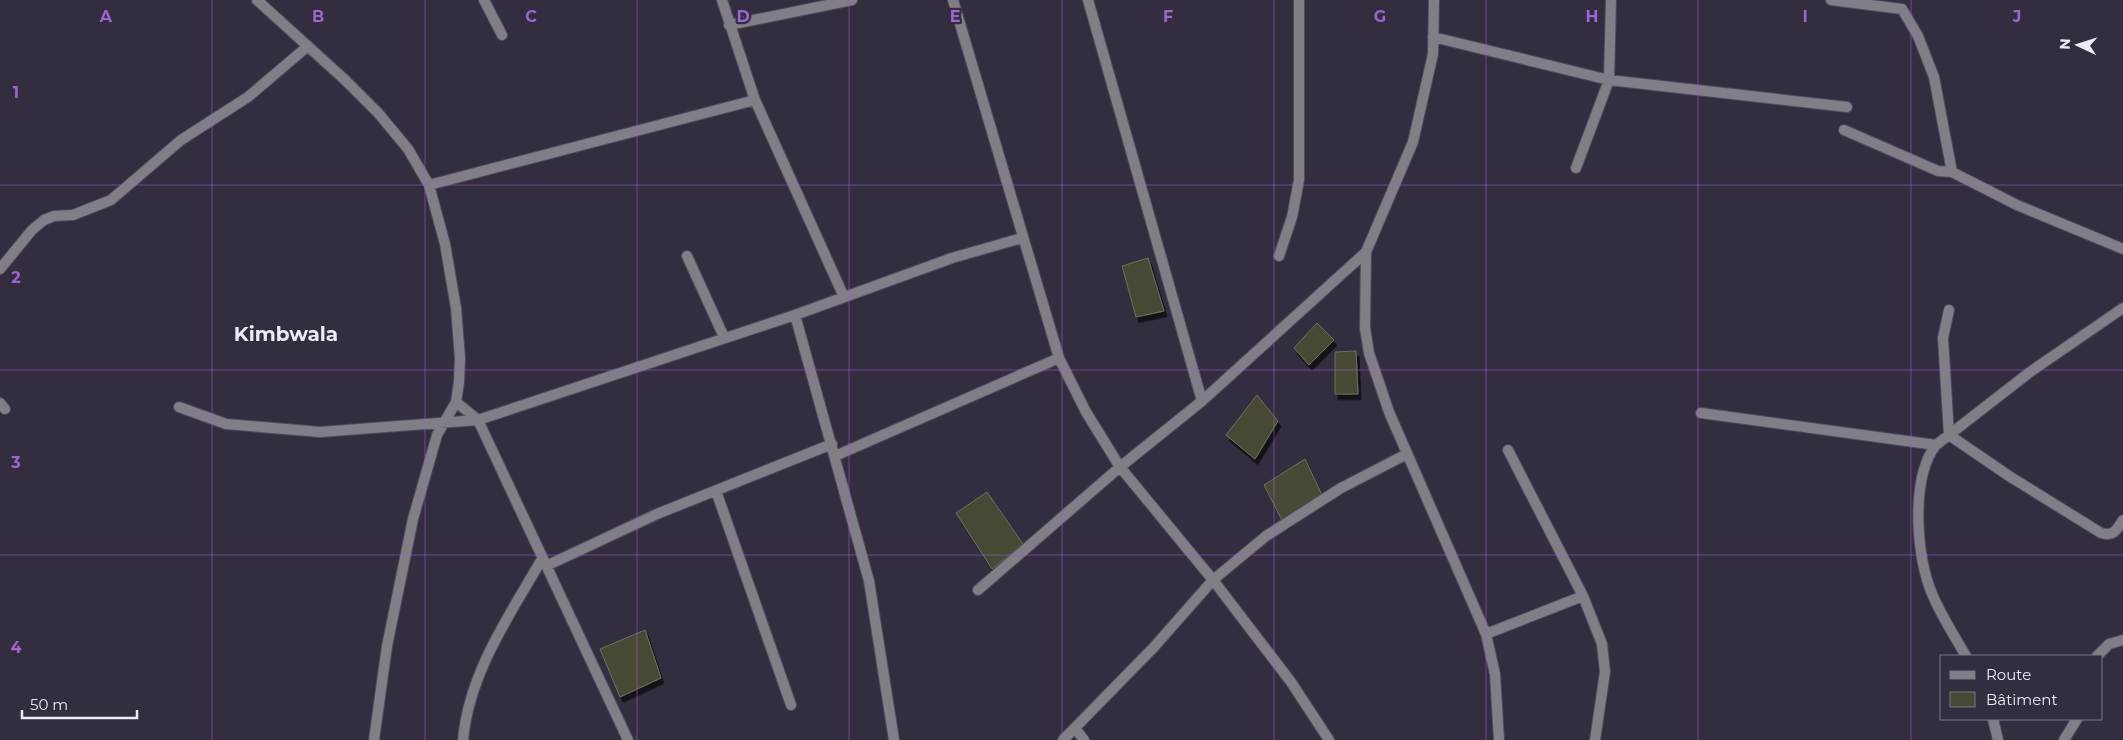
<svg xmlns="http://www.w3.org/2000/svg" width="2123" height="740" font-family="Montserrat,sans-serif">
<defs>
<filter id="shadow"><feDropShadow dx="3" dy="5.5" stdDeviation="0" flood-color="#0009"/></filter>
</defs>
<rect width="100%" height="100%" fill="#332d3f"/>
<path fill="#464936" stroke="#6d715c" filter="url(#shadow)" d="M1148 258 1164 311 1136 317 1122 266Z
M1317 323 1334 340 1309 365 1294 348Z
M1356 351 1358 394H1335V352Z
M1257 395 1278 421 1255 459 1226 435Z
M1305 459 1322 495 1284 524 1264 485Z
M987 492 1023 544 992 569 956 513Z
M645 630 661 678 620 697 600 649Z"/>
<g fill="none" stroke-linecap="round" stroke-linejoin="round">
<defs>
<path id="minor" d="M257 0 344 79 379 114 408 149 429 185 445 244 456 308 460 358 459 382 456 402 437 435 413 519 387 646 374 740
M484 0 502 35
M722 0 755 100 844 297
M953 0 1059 358 1086 412 1120 467 1213 580 1291 682 1329 740
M1088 0 1202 401
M1434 0 1433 54 1413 142 1366 252 1365 328 1369 353 1389 412 1486 634 1495 674 1499 740
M1831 0 1902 9 1918 36 1934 77 1952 172
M729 25 852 0
M1433 37 1609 80 1847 107
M1844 130 1938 171 1952 172 2017 205 2123 249
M1576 168 1609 80 1611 0
M429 185 755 100
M687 256 724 337
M1279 256 1292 217 1299 180V0
M0 269 32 230 44 220 54 216 73 215 111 200 181 140 248 97 308 46
M1949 310 1943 338 1949 435 2009 476 2101 533C2113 537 2117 530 2123 520
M795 315 869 581 894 740
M456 402 478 420 795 315 952 258 1022 238
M0 403 5 409
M179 407 226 424 320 432 478 420 628 740
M1701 413 1936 445
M1508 450 1583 596 1602 644 1605 672 1595 740
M835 456 1059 358
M716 491 791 705
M546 566 657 514 832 444
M978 590 1120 467 1202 401 1366 252
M1486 634 1583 596
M1966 656C1955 637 1942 617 1933 596 1916 559 1910 478 1936 445L2030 372 2123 308
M2097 656 2109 644 2123 640
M1993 719 1998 740
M1075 728 1084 740
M463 740C469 673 509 616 542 559
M1063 740 1154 647 1213 580 1266 536 1341 488 1407 454
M2064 740 2077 719"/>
</defs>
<use href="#minor" stroke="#514b5c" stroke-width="12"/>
<use href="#minor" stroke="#817e87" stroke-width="10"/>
</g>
<path fill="none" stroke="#9d65cf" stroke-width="1" stroke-opacity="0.55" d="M212 0V740M425 0V740M637 0V740M849 0V740M1062 0V740M1274 0V740M1486 0V740M1698 0V740M1911 0V740M0 185H2123M0 370H2123M0 555H2123"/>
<g text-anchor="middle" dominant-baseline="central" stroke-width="4.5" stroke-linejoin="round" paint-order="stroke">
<g font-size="20" font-weight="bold" fill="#ede9f5" stroke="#332d3f">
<text x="286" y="334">Kimbwala</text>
</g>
</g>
<g font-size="16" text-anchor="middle" font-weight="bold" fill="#9d65cf" stroke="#332d3f" stroke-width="4.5" stroke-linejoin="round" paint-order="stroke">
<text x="106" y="22">A</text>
<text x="318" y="22">B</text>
<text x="531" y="22">C</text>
<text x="743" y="22">D</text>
<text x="955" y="22">E</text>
<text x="1168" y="22">F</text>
<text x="1380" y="22">G</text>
<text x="1592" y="22">H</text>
<text x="1805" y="22">I</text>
<text x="2017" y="22">J</text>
<text x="16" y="98">1</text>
<text x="16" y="283">2</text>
<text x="16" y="468">3</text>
<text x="16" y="653">4</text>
</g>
<rect x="1940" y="655" width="162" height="65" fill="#332d3f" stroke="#7d7888"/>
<rect x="1950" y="671" width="25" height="8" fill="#817e87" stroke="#7d7888"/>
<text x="1986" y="680" font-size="15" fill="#ede9f5">Route</text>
<rect x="1950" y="692" width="25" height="15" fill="#464936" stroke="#7d7888"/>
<text x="1986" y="705" font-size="15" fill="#ede9f5">Bâtiment</text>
<g transform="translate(2078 45) rotate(274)" stroke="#332d3f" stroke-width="4" paint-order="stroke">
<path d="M0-4L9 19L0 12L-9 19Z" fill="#ede9f5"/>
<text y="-8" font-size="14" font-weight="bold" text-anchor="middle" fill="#ede9f5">N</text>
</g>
<path d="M22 710v8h115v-8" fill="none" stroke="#ede9f5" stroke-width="2.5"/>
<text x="30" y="710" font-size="15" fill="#ede9f5" stroke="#332d3f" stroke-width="4" paint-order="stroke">50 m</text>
</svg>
